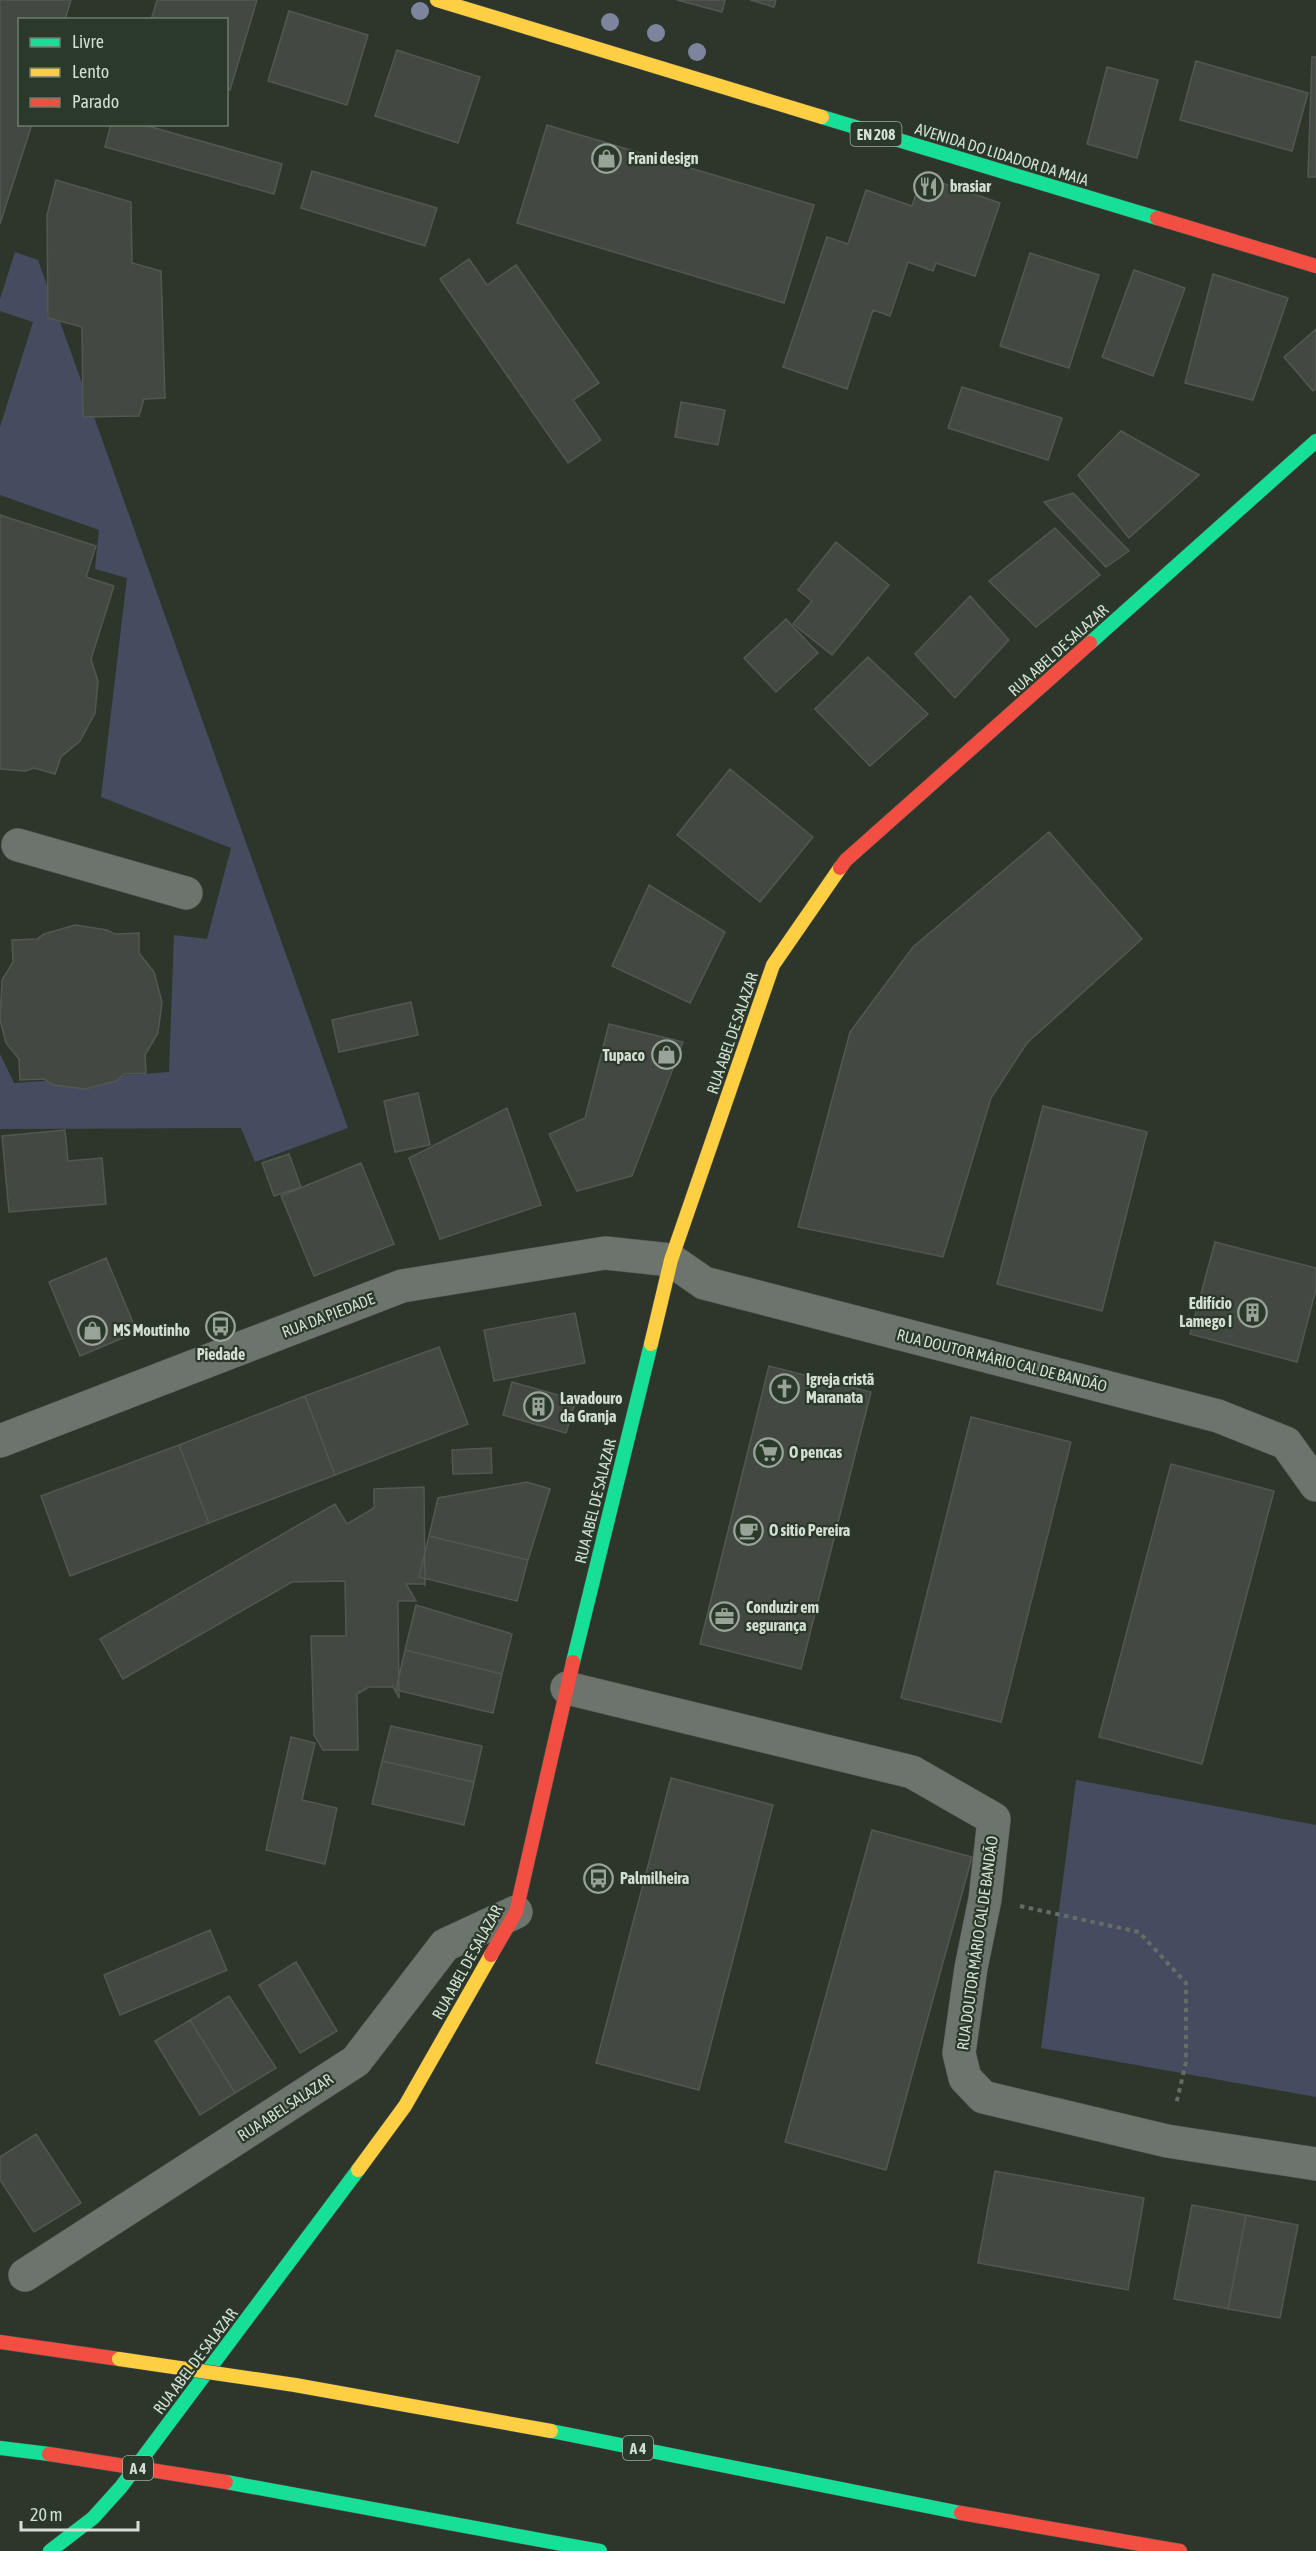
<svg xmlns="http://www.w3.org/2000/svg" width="1316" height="2551" font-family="'Asap Condensed',sans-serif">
<rect width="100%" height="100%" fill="#2e362c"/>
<path fill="#464c60" d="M15 252 38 260 348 1128 255 1162 241 1128 0 1129V1054L14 1083 169 1072 174 935 207 939 231 848 101 797 127 578 95 569 99 530 0 495V427L33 322 0 311V299Z
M1076 1780 1316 1825V2097L1041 2048Z"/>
<path fill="#434942" stroke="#515850" stroke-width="1.5" d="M0 0H71L65 20H20V124H32L0 224Z
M157 0H257L230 90 226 89V20H151Z
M677 0H725L722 12Z
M750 0H776L774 7Z
M289 11 368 35 347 105 268 81Z
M397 50 480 77 458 143 375 116Z
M1312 57H1316V177H1308Z
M1196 61 1308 93 1292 151 1180 120Z
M1107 67 1158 80 1137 158 1087 144Z
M111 124H141L282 164 274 194 105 147Z
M547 125 814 205 784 303 517 223Z
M312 171 437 208 425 246 301 208Z
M922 176 1000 203 975 276 936 263 933 271 908 262 890 316 873 310 847 389 783 367 827 237 848 244 866 190 912 206Z
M56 180 131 202 132 263 161 271 165 398 144 399 139 416 83 417 82 327 48 318 47 215Z
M1030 253 1099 275 1069 368 1000 346Z
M469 259 487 285 516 265 599 383 573 400 601 440 568 463 440 279Z
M1134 270 1185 288 1153 376 1102 357Z
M1213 274 1288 298 1253 400 1185 383Z
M1316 329V389L1313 391 1284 357Z
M962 387 1062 418 1048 460 948 428Z
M681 402 725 410 718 445 675 437Z
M1121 431 1199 475 1129 538 1078 475Z
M1073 493 1129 551 1106 567 1044 502Z
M0 515 96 546 86 577 114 586 91 659 98 681 95 713 80 741 61 757 55 774 34 768 25 771 0 769Z
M1055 528 1100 575 1036 627 989 581Z
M836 542 889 585 832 655 793 624 812 601 798 590Z
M970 596 1009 640 955 698 915 654Z
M786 619 818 653 776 692 744 658Z
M868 657 928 714 870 766 815 709Z
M730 769 813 837 760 902 677 835Z
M1049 832 1142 939 1027 1043 991 1098 943 1257 798 1227 850 1032 913 947Z
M649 885 725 932 690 1003 612 966Z
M75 925 107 930 115 934 139 933V953L154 972 162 1002 158 1033 145 1055 146 1073 124 1074 116 1081 85 1089 53 1085 44 1079 20 1080 19 1059 6 1043 0 1020 2 980 13 962 12 940 37 939 44 934Z
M411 1002 418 1035 339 1052 332 1020Z
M609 1024 683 1042 632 1176 577 1191 549 1134 585 1118Z
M418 1093 430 1145 395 1152 384 1101Z
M1043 1106 1147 1132 1102 1311 997 1284Z
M507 1108 541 1205 440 1239 409 1158Z
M65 1130 68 1161 102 1158 106 1204 9 1212 2 1136Z
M289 1154 301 1187 274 1196 262 1163Z
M361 1163 394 1244 314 1276 281 1196Z
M1215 1242 1316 1268V1289L1297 1362 1190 1334Z
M106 1258 137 1332 80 1356 49 1282Z
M575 1313 585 1363 494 1381 484 1330Z
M439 1347 468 1424 335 1475 305 1396Z
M769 1366 871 1392 801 1669 700 1644Z
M512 1382 576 1400 566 1433 503 1415Z
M305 1396 335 1475 209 1523 179 1445Z
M971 1417 1071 1442 1001 1722 901 1698Z
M179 1445 209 1523 70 1576 41 1496Z
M491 1448 492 1473 453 1474 452 1450Z
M1171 1464 1274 1491 1202 1764 1099 1737Z
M527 1482 550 1489 528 1560 429 1536 438 1498Z
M424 1487 425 1586 424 1584H406L416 1601H398L399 1698 393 1687H369L357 1694 358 1750H323L314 1735 311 1636H346L345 1581 292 1582 123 1679 100 1639 335 1504 347 1524 374 1508V1489Z
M429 1536 528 1560 517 1601 419 1577Z
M416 1605 512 1634 502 1674 405 1650Z
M405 1650 502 1674 493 1713 396 1690Z
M391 1726 482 1746 474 1782 382 1761Z
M291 1737 315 1743 302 1800 337 1808 325 1864 266 1850Z
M382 1761 474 1782 464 1825 372 1804Z
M671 1778 773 1805 699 2090 596 2063Z
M872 1830 972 1857 886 2170 785 2142Z
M210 1930 227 1970 120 2015 104 1975Z
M296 1962 337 2031 300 2053 259 1985Z
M229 1996 276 2068 235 2093 190 2020Z
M190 2020 235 2093 200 2115 155 2041Z
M36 2134 81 2203 34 2232 0 2180V2157Z
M995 2171 1144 2198 1128 2290 978 2263Z
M1192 2205 1246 2215 1228 2309 1174 2299Z
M1246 2215 1298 2225 1280 2318 1228 2309Z"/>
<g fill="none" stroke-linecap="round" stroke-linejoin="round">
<defs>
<path id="street" d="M18 845 186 893
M0 1441 402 1286 605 1253 671 1260 704 1283 1218 1416 1286 1443 1316 1485
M567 1688 912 1772 994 1819 985 1899 971 1968 959 2053 965 2078 983 2097 1167 2141 1316 2164
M25 2275 356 2061 445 1945 516 1912"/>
<path id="fast" d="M822 117 1157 218
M1090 643 1316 441
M573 1662 651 1344
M551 2431 961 2513
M0 2448 49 2454
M226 2482 600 2551
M50 2551 93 2518 121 2487 358 2170"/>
<path id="slow" d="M437 0 822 117
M651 1344 671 1260 773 965 840 868
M358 2170 405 2106 491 1955
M295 2385 551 2431"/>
<path id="jam" d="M1157 218 1316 266
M840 868 846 860 1090 643
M491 1955 516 1912 573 1662
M0 2342 119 2359
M961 2513 1180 2551"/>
</defs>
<use href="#street" stroke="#4c534b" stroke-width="34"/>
<use href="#fast" stroke="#4c534b" stroke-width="15"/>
<use href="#slow" stroke="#4c534b" stroke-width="15"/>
<use href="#jam" stroke="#4c534b" stroke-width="15"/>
<path stroke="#666c65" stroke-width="4" stroke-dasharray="4.5 4.5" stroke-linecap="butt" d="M1020 1906 1139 1932 1186 1983V2062L1176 2105"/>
<use href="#street" stroke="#6d736d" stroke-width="33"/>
<use href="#fast" stroke="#16e098" stroke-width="14"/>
<use href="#slow" stroke="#ffcf43" stroke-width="14"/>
<use href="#jam" stroke="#f24e42" stroke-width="14"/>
<defs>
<path id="slow-bridge" d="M119 2359 295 2385"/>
<path id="jam-bridge" d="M49 2454 226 2482"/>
</defs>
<use href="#slow-bridge" stroke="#4c534b" stroke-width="15" stroke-linecap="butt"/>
<use href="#jam-bridge" stroke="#4c534b" stroke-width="15" stroke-linecap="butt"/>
<use href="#slow-bridge" stroke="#ffcf43" stroke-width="14"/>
<use href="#jam-bridge" stroke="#f24e42" stroke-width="14"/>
</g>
<g fill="#7c859c">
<circle cx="420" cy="11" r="9"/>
<circle cx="610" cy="22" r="9"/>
<circle cx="656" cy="33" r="9"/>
<circle cx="697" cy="52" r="9"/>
</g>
<defs>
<symbol id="shop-ring" viewBox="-11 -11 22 22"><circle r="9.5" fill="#2a3929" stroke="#9aa399" stroke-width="1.5"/><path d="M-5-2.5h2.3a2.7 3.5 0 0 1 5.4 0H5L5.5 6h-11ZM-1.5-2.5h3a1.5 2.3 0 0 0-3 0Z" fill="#9aa399"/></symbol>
<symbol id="restaurant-ring" viewBox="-11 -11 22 22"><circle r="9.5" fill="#2a3929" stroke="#9aa399" stroke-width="1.5"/><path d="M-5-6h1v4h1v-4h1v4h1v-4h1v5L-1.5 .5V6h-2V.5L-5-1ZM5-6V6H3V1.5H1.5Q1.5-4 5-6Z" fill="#9aa399"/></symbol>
<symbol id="building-ring" viewBox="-11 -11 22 22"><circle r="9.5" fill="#2a3929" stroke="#9aa399" stroke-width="1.5"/><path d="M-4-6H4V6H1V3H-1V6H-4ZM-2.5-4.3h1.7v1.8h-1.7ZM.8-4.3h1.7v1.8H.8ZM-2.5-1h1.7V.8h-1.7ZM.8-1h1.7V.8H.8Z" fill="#9aa399"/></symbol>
<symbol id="bus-ring" viewBox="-11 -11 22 22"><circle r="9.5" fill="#2a3929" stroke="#9aa399" stroke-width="1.5"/><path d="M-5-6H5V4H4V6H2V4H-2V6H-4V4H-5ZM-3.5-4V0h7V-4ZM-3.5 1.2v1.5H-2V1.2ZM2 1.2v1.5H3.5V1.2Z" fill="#9aa399"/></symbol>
<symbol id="church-ring" viewBox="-11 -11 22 22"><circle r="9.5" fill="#2a3929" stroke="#9aa399" stroke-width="1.5"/><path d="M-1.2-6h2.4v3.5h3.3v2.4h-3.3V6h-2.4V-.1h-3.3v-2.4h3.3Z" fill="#9aa399"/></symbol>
<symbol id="supermarket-ring" viewBox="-11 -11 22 22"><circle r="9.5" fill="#2a3929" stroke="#9aa399" stroke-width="1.5"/><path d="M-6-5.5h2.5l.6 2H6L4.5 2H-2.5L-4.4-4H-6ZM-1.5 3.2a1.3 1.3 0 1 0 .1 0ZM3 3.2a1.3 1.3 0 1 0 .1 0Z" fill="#9aa399"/></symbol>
<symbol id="cafe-ring" viewBox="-11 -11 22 22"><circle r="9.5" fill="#2a3929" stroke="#9aa399" stroke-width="1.5"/><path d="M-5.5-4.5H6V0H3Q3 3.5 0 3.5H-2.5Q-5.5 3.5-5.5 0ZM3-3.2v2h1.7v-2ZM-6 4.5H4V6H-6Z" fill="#9aa399"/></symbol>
<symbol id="office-ring" viewBox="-11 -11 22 22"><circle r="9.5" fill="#2a3929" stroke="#9aa399" stroke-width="1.5"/><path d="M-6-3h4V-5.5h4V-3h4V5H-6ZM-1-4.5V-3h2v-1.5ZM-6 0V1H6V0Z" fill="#9aa399"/></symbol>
</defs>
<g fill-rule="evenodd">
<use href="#shop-ring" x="590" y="142" width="33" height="33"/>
<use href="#restaurant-ring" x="912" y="170" width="33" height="33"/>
<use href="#shop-ring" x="650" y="1038" width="33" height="33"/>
<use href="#building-ring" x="1236" y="1296" width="33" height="33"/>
<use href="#bus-ring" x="204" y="1310" width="33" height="33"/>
<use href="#shop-ring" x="76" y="1314" width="33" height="33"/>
<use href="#church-ring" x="768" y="1372" width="33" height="33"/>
<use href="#building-ring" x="522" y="1390" width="33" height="33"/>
<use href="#supermarket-ring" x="752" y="1436" width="33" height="33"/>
<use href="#cafe-ring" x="732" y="1514" width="33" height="33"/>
<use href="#office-ring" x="708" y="1600" width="33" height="33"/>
<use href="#bus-ring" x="582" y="1862" width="33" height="33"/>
</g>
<g text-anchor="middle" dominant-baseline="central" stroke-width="4.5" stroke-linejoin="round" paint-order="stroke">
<g fill="#2a3929" stroke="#a1aca0" stroke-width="1.5">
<rect x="850.5" y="122" width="51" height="24" rx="4.5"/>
<rect x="623" y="2436" width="30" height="24" rx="4.5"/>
<rect x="123" y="2456" width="30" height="24" rx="4.5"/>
</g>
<g font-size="15" font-weight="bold" fill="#d4ded3">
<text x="876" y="134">EN 208</text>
<text x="638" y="2448">A 4</text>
<text x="138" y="2468">A 4</text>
</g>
<g font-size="16" fill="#d4ded3" stroke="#2a3929">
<text transform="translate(1002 154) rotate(17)">AVENIDA DO LIDADOR DA MAIA</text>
<text transform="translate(1058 650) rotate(-42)">RUA ABEL DE SALAZAR</text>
<text transform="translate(732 1033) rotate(-71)">RUA ABEL DE SALAZAR</text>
<text transform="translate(328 1315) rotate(-21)">RUA DA PIEDADE</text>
<text transform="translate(1002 1360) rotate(14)">RUA DOUTOR MÁRIO CAL DE BANDÃO</text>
<text transform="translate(595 1501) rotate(-76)">RUA ABEL DE SALAZAR</text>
<text transform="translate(977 1943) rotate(-82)">RUA DOUTOR MÁRIO CAL DE BANDÃO</text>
<text transform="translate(467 1962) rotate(-61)">RUA ABEL DE SALAZAR</text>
<text transform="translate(285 2107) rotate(-33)">RUA ABEL SALAZAR</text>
<text transform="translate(195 2361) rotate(-53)">RUA ABEL DE SALAZAR</text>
</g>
<g font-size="16" font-weight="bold" fill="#d4ded3" stroke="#2a3929" text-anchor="start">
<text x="628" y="158">Frani design</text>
<text x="950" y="186">brasiar</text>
<text x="645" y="1055" text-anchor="end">Tupaco</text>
<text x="1232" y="1303" text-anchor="end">Edifício<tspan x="1232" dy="18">Lamego I</tspan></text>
<text x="113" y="1330">MS Moutinho</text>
<text x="221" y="1354" text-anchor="middle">Piedade</text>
<text x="806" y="1379">Igreja cristã<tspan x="806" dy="18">Maranata</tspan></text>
<text x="560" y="1398">Lavadouro<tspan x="560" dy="18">da Granja</tspan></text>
<text x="789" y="1452">O pencas</text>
<text x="769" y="1530">O sitio Pereira</text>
<text x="746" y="1607">Conduzir em<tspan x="746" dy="18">segurança</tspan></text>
<text x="620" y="1878">Palmilheira</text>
</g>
</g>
<rect x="18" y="18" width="210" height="108" fill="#2a3929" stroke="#6e7b6d" stroke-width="1.5"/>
<rect x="30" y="38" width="30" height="9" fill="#16e098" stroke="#6e7b6d" stroke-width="1.5"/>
<text x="72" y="48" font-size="18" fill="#d4ded3">Livre</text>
<rect x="30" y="68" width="30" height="9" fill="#ffcf43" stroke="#6e7b6d" stroke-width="1.5"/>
<text x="72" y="78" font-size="18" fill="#d4ded3">Lento</text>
<rect x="30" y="98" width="30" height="9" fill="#f24e42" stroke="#6e7b6d" stroke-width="1.5"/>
<text x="72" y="108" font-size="18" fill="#d4ded3">Parado</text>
<path d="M21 2521v9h117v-9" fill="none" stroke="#d4ded3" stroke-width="3"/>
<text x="30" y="2521" font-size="18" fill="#d4ded3" stroke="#2a3929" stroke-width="4.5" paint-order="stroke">20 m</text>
</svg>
